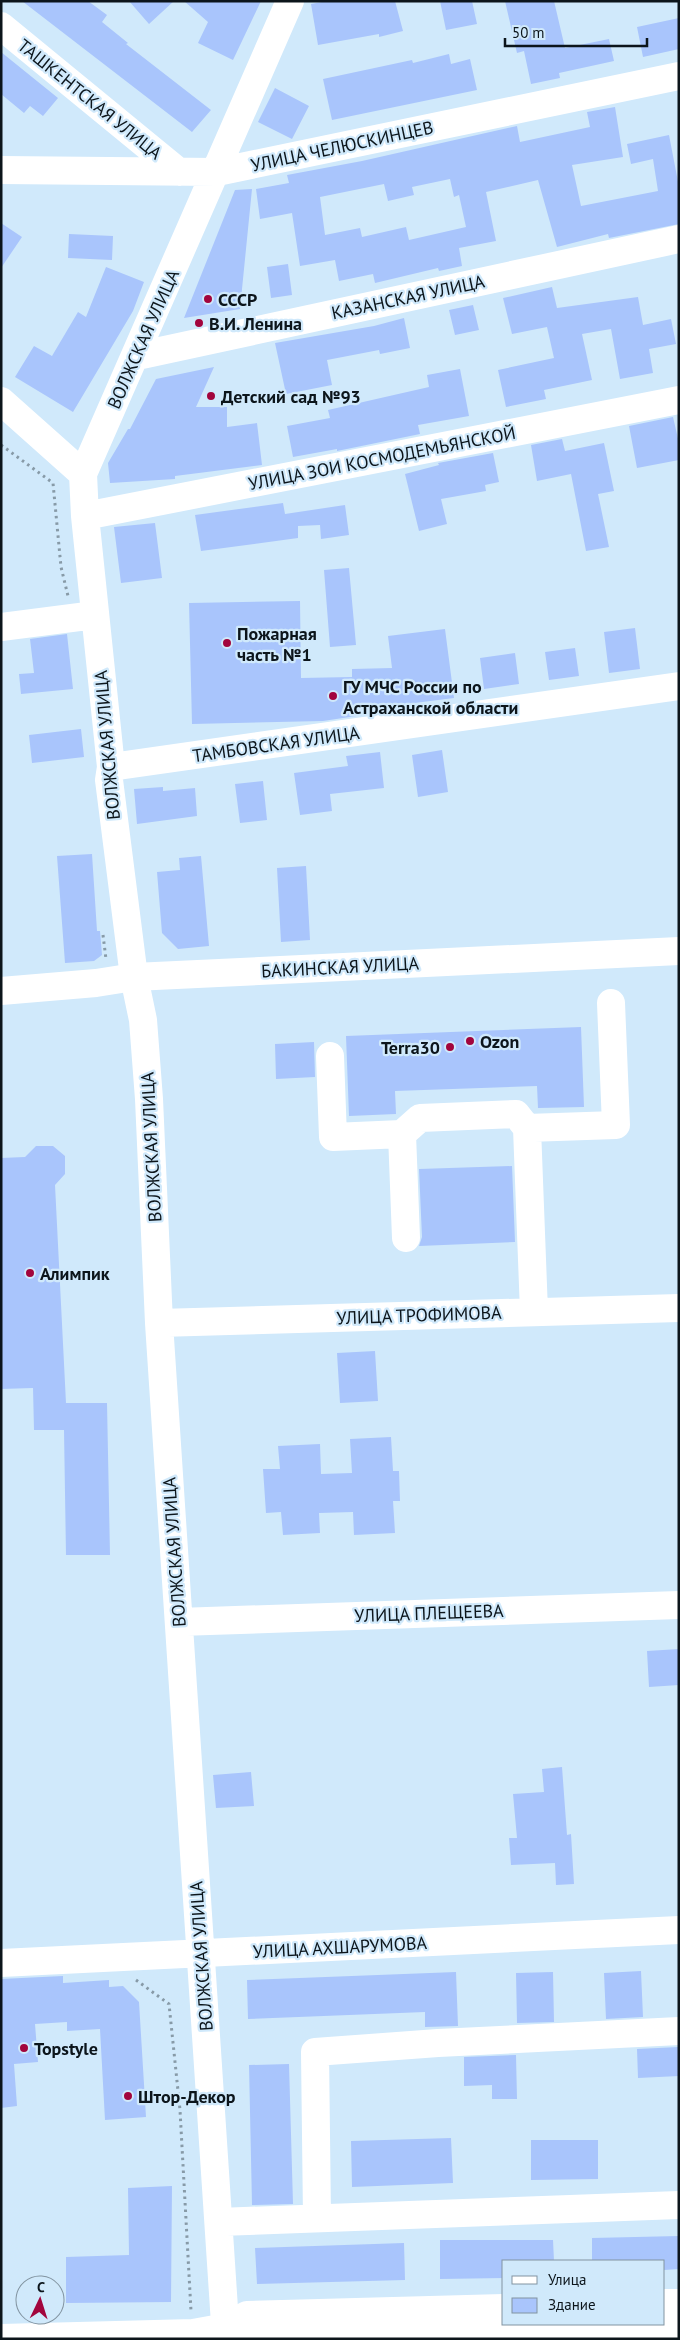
<svg xmlns="http://www.w3.org/2000/svg" width="680" height="2340" font-family="'PT Sans',sans-serif">
<rect width="100%" height="100%" fill="#d0e9fb"/>
<path fill="#a9c5fc" fill-rule="evenodd" d="M22 1H88L107 15 102 22 128 43 126 44 211 110 192 132Z
M129 1H174L149 24Z
M184 1H261L233 60 198 43 208 22Z
M327 1H395L403 31 379 37V34L318 45 311 4Z
M440 1H472L477 24 446 30Z
M505 1H554L565 48 609 39 614 61 559 73 560 78 531 84 524 51 517 53Z
M679 18V49L643 57 637 27Z
M1 52 58 98 43 116 30 106 24 113 1 94Z
M449 54 451 64 470 59 477 90 332 120 323 79 412 60 413 63Z
M275 88 309 106 292 139 258 122Z
M615 107 623 157 572 165 581 206 658 191 653 159 631 164 627 144 669 135 679 187V224L609 238 608 234 557 247 538 180 486 192 496 241 459 248 462 266 439 271 438 268 375 283 373 274 339 281 335 260 300 266 292 213 260 219 256 189 289 183 287 175 362 161 517 126 520 142 590 127 587 112ZM450 179 454 197 459 195 466 227 409 240 406 227 362 237 360 228 325 235 320 197 384 184 388 201 414 195 412 187Z
M252 189 240 309 184 318 235 190Z
M1 223 22 237 1 268Z
M69 234 113 236 112 260 68 258Z
M288 264 292 295 271 298 267 267Z
M106 267 144 282 133 311 73 412 15 377 34 346 52 356 78 312 86 317Z
M552 287 557 308 638 297 643 325 671 319 676 344 649 349 653 373 620 379 611 329 582 334 592 380 544 390 546 399 506 407 498 370 554 358 547 327 512 334 503 298Z
M473 305 479 330 455 335 449 310Z
M404 318 410 348 380 354 379 350 327 360 332 385 286 394 275 343 374 326Z
M214 367 196 407H227V427L257 423 262 465 175 476V479L110 483 108 463 128 429H130L156 379Z
M460 369 469 416 418 425 420 434 337 451V449L293 457 287 426 330 418 328 410 429 387 427 375Z
M673 417 679 443V460L637 468 629 426Z
M562 439 565 451 604 443 614 491 598 494 609 547 586 551 571 474 537 481 531 445Z
M493 453 499 482 485 485 486 491 441 499 447 524 419 531 405 474 439 465 438 463Z
M283 503 285 514 345 505 349 535 321 539 320 525 298 526V538L201 551 195 515Z
M155 523 162 578 121 583 114 527Z
M349 568 356 645 330 647 324 570Z
M300 601 301 678 352 677V669L392 668 388 636 445 629 454 698 383 707V712L323 721 192 724 189 603Z
M635 628 640 669 609 673 604 632Z
M67 634 73 689 21 694 19 674 34 673 30 639Z
M575 648 579 676 549 680 545 652Z
M515 653 519 684 484 689 480 658Z
M81 729 84 757 32 763 29 735Z
M442 750 448 792 418 797 412 755Z
M380 752 384 788 330 794 332 811 300 815 294 773 348 766 346 756Z
M263 781 267 820 240 823 235 784Z
M163 787V791L195 788 197 816 137 824 134 789Z
M92 854 97 931H100L102 955 94 961 65 963 57 856Z
M201 856 209 946 178 949 162 933 157 872 180 870 179 858Z
M306 866 310 940 281 942 277 868Z
M581 1027 584 1107 538 1108 537 1086 395 1091 396 1114 349 1116 346 1036Z
M314 1042 315 1077 276 1079 275 1044Z
M36 1146H53L65 1156V1174L55 1185 66 1403H107L110 1555H66L64 1430H34L33 1388 1 1389V1158L25 1157Z
M512 1166 515 1242 419 1246 422 1237 419 1169Z
M375 1351 378 1401 340 1403 337 1353Z
M391 1437 393 1471H399L400 1501H393L395 1533 354 1535 353 1512 319 1513 320 1533 283 1535 281 1512 266 1513 263 1469H280L278 1446 320 1444 321 1474 352 1473 350 1439Z
M679 1649V1685L649 1687 647 1651Z
M562 1767 567 1835 571 1834 574 1884 556 1885 555 1863 511 1865 509 1838H517L513 1794 544 1792 542 1769Z
M251 1772 254 1806 216 1808 213 1775Z
M641 1971 643 2017 606 2019 604 1973Z
M456 1972 458 2026 425 2027V2012L248 2019 247 1980Z
M553 1972 554 2022 517 2023 516 1973Z
M63 1976V1983L109 1980V1987L123 1986 139 2002 146 2117 105 2120 100 2029 67 2031V2022L35 2024 38 2062 14 2064 17 2106 1 2108V1979Z
M679 2047V2076L638 2078 637 2049Z
M516 2055 517 2099H492V2085L464 2086V2057Z
M289 2064 293 2204 252 2205 249 2065Z
M451 2138 453 2183 352 2187 351 2141Z
M531 2140H598V2179L531 2180Z
M172 2186 171 2302 66 2303V2257L129 2255 128 2188Z
M679 2236V2269L664 2270V2261H592V2238Z
M440 2240H553L554 2261H504V2278L440 2279Z
M404 2243 405 2280 257 2284 255 2248Z"/>
<g fill="none" stroke-linecap="round" stroke-linejoin="round">
<path stroke="#879aa7" stroke-width="3" stroke-dasharray="2.5 4" stroke-linecap="butt" d="M1 445 53 483 61 567 68 596
M103 935 106 959
M136 1980 169 2004 180 2110 191 2311"/>
<path stroke="#fff" stroke-width="28" d="M1 26 179 172
M1 170 217 172 679 76
M137 356 679 239
M1 401 83 474
M85 516 679 400
M1 627 95 615
M111 767 679 686
M330 1056 333 1137 402 1134 420 1118 516 1114 527 1128
M402 1134 406 1238
M534 1312 527 1128 616 1125 611 1003
M159 1323 679 1308
M179 1622 679 1605
M1 1963 679 1930
M317 2218 315 2052 438 2043 679 2031
M219 2222 679 2205
M226 2339 159 1323 149 1099 143 1020 134 977 109 780 111 767 85 516 83 474 290 1"/>
<path stroke="#fff" stroke-width="28" d="M1 991 96 983 134 977 679 951
M664 2303H679
M226 2327 246 2337 679 2326
M1 2338 193 2333 226 2327 247 2315 504 2308"/>
</g>
<g fill="#a2053d" stroke="#d0e9fb" stroke-width="2">
<circle cx="208" cy="299" r="5"/>
<circle cx="199" cy="323" r="5"/>
<circle cx="211" cy="396" r="5"/>
<circle cx="227" cy="643" r="5"/>
<circle cx="333" cy="696" r="5"/>
<circle cx="470" cy="1041" r="5"/>
<circle cx="450" cy="1047" r="5"/>
<circle cx="30" cy="1273" r="5"/>
<circle cx="24" cy="2048" r="5"/>
<circle cx="128" cy="2096" r="5"/>
</g>
<g text-anchor="middle" dominant-baseline="central" stroke-width="4.5" stroke-linejoin="round" paint-order="stroke">
<g font-size="18" fill="#0c151b" stroke="#d0e9fb">
<text transform="translate(90 99) rotate(39)">ТАШКЕНТСКАЯ УЛИЦА</text>
<text transform="translate(342 146) rotate(-12)">УЛИЦА ЧЕЛЮСКИНЦЕВ</text>
<text transform="translate(408 297) rotate(-12)">КАЗАНСКАЯ УЛИЦА</text>
<text transform="translate(143 339) rotate(-66)">ВОЛЖСКАЯ УЛИЦА</text>
<text transform="translate(382 458) rotate(-11)">УЛИЦА ЗОИ КОСМОДЕМЬЯНСКОЙ</text>
<text transform="translate(276 744) rotate(-8)">ТАМБОВСКАЯ УЛИЦА</text>
<text transform="translate(107 745) rotate(-95)">ВОЛЖСКАЯ УЛИЦА</text>
<text transform="translate(340 967) rotate(-3)">БАКИНСКАЯ УЛИЦА</text>
<text transform="translate(151 1147) rotate(-93)">ВОЛЖСКАЯ УЛИЦА</text>
<text transform="translate(419 1315) rotate(-2)">УЛИЦА ТРОФИМОВА</text>
<text transform="translate(174 1552) rotate(-94)">ВОЛЖСКАЯ УЛИЦА</text>
<text transform="translate(429 1613) rotate(-2)">УЛИЦА ПЛЕЩЕЕВА</text>
<text transform="translate(340 1947) rotate(-3)">УЛИЦА АХШАРУМОВА</text>
<text transform="translate(201 1956) rotate(-94)">ВОЛЖСКАЯ УЛИЦА</text>
</g>
<g font-size="18" font-weight="bold" fill="#0c151b" stroke="#d0e9fb" text-anchor="start">
<text x="218" y="299">СССР</text>
<text x="209" y="323">В.И. Ленина</text>
<text x="221" y="396">Детский сад №93</text>
<text x="237" y="633">Пожарная<tspan x="237" dy="21">часть №1</tspan></text>
<text x="343" y="686">ГУ МЧС России по<tspan x="343" dy="21">Астраханской области</tspan></text>
<text x="480" y="1041">Ozon</text>
<text x="440" y="1047" text-anchor="end">Terra30</text>
<text x="40" y="1273">Алимпик</text>
<text x="34" y="2048">Topstyle</text>
<text x="138" y="2096">Штор-Декор</text>
</g>
</g>
<rect width="680" height="2340" fill="none" stroke="#0c151b" stroke-width="5"/>
<rect x="502" y="2260" width="162" height="65" fill="#d0e9fb" stroke="#8294a1"/>
<rect x="512" y="2276" width="25" height="8" fill="#ffffff" stroke="#8294a1"/>
<text x="548" y="2285" font-size="15" fill="#0c151b">Улица</text>
<rect x="512" y="2298" width="25" height="15" fill="#a9c5fc" stroke="#8294a1"/>
<text x="548" y="2310" font-size="15" fill="#0c151b">Здание</text>
<g transform="translate(40 2300) rotate(4)"><circle r="24" fill="#d0e9fb" stroke="#8294a1"/>
<path d="M0-4L9 19L0 12L-9 19Z" fill="#a2053d"/>
<text y="-8" font-size="14" font-weight="bold" text-anchor="middle" fill="#0c151b">С</text>
</g>
<path d="M505 38v8h142v-8" fill="none" stroke="#0c151b" stroke-width="2.5"/>
<text x="512" y="38" font-size="15" fill="#0c151b" stroke="#d0e9fb" stroke-width="4" paint-order="stroke">50 m</text>
</svg>
